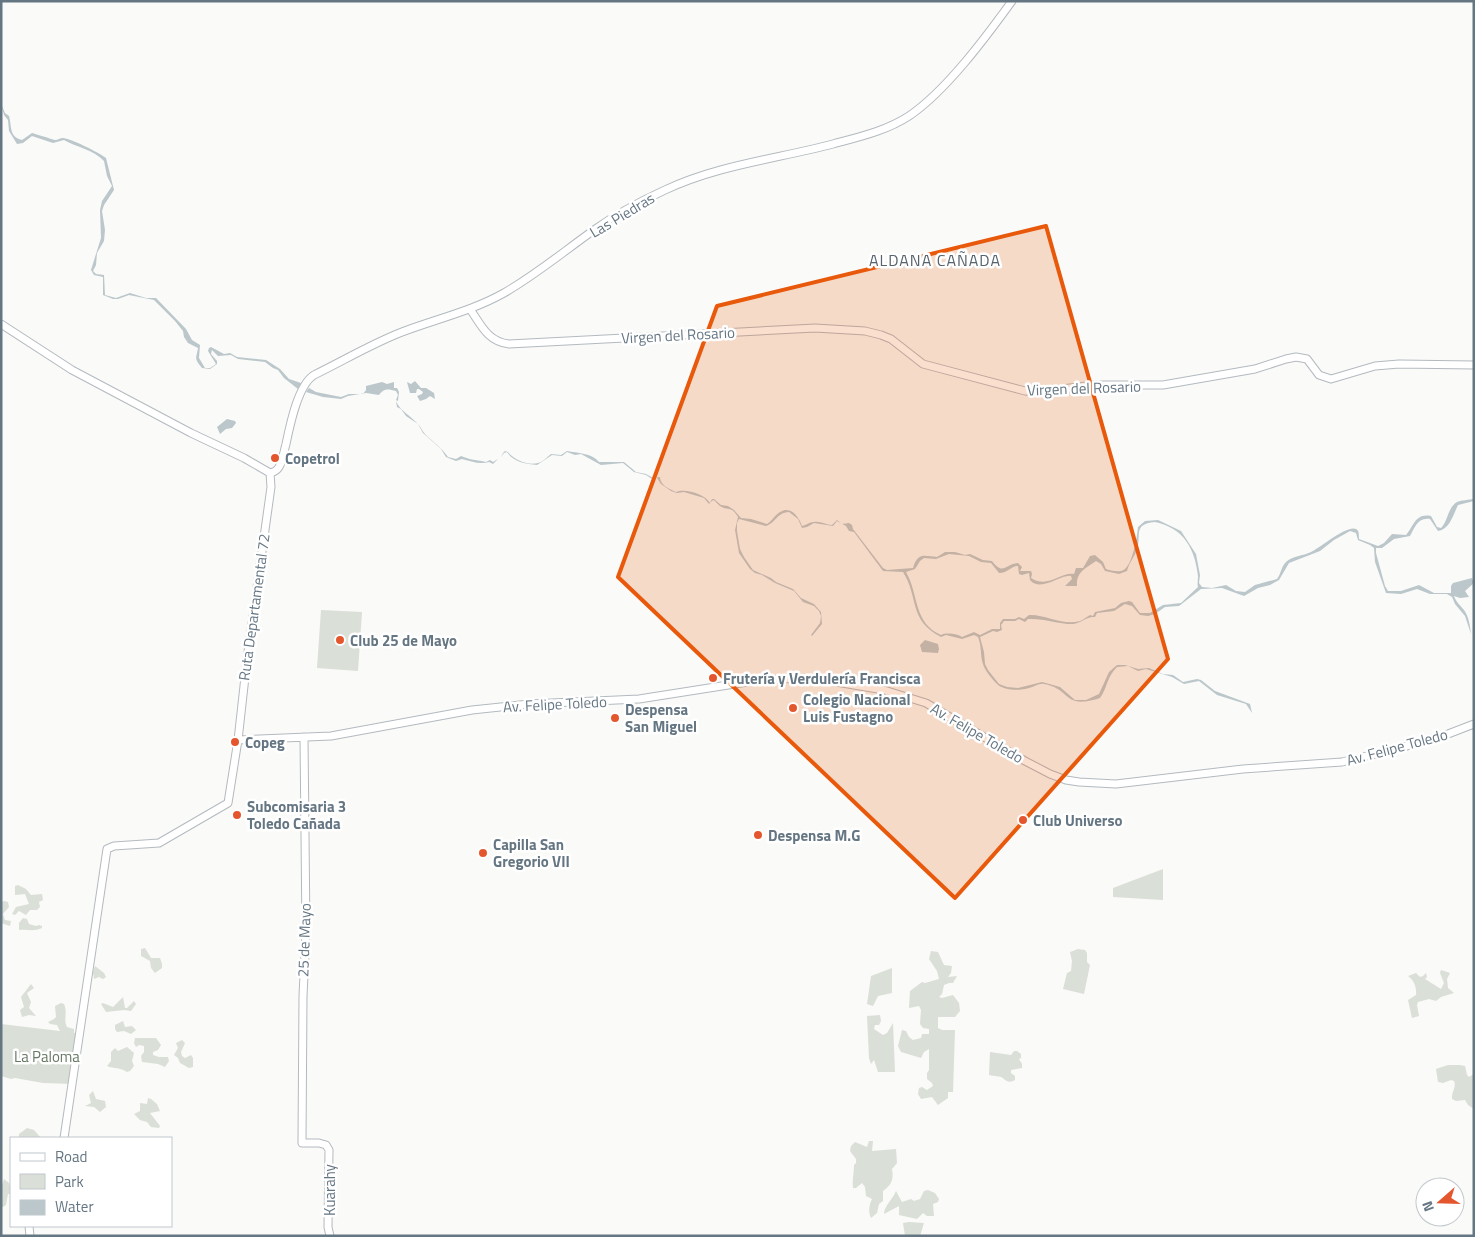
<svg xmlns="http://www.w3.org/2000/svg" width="1475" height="1237" font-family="'Titillium Web',sans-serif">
<rect width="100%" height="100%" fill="#fafaf8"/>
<path fill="#dadfd7" d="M321 610 362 612 358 671 317 668Z
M1163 869V900L1113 897V888Z
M18 885 26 889 31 895 42 894 43 900 39 902 40 907 37 910H30L26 915 19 911 15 915 12 914 16 907 29 904 25 894 15 895V886Z
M4 901 8 902 9 907 3 914 5 920 11 921 10 926 1 923V902Z
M23 918 27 919 29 924 36 926 39 925 42 926V928C34 932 27 929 19 930V923Z
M145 948 151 958H160L162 964V968L155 973 151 968 150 961 141 956V949Z
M1078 949 1085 950 1087 953V962L1090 965 1084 994 1063 989 1067 973 1071 971 1072 961 1070 952Z
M931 951 938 952 944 965 952 966 951 973 948 977 957 976 953 983H949L944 985 942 994 939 997 942 998 953 995 959 1003 960 1011 955 1017H938V1028L942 1030H955L953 1092H948V1098L938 1105 932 1097 921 1099 918 1094 919 1088 922 1087 927 1090 933 1086 932 1083 927 1079V1073L929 1070V1049L924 1052 921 1058 901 1052 898 1046 902 1030 906 1031 909 1037 913 1040 921 1038 922 1034H929V1029L923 1028 920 1024 921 1010 919 1006 909 1008 910 991 922 982 925 983 939 979 937 971 929 959Z
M95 966 104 973 106 977 103 979 99 977 94 979 93 972Z
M892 968V993L878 996 873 1006 867 1004 871 976Z
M1441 970 1450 973 1447 979 1448 988 1454 993 1441 997 1436 1001 1429 999 1418 1002 1417 1005 1419 1016 1412 1018 1408 1000 1416 995C1417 988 1414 980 1408 976L1416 973 1420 977 1423 976 1426 973 1427 977 1425 979 1441 989 1444 983 1440 973Z
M31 984 34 988 27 993 31 1002 29 1008 36 1016 29 1015 22 1017 20 1010 24 1007 21 997Z
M123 997 125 1008H127L134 1001 136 1004 131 1011 124 1010 106 1012 101 1004 103 1003 113 1007Z
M61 1003 64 1004C68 1013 63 1019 67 1027L74 1029V1033H79L72 1084 43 1083 15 1078 11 1079 1 1076V1024L60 1031 57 1025 50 1024 48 1022 54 1019 56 1017 55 1006Z
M880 1015 881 1021 879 1025H875L874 1029 883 1035 887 1033 893 1023 895 1072H878L874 1060 871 1064 869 1058 867 1016Z
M123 1021 125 1027 132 1026 136 1030 131 1034 124 1031 117 1032 115 1029V1025Z
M135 1038H156L161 1045 158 1050 153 1052V1055L159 1057H168L169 1061 165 1067 158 1064 142 1062 141 1056 144 1052V1046L139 1045 136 1047 134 1043Z
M182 1040 185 1043 181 1052 182 1056 185 1058 191 1055 193 1058V1067L189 1068 180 1063 178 1058 174 1055 178 1048 176 1043Z
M127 1047 134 1053 132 1061 134 1066 130 1071 127 1072C120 1067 114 1069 107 1066L111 1061V1052L115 1048 118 1051Z
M1014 1051H1017L1021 1054V1058L1019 1059 1022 1064V1068L1011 1070V1073L1015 1076V1080C1008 1084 1006 1080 1001 1077 998 1076 992 1076 989 1075L990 1052 1011 1055Z
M1448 1065H1460L1465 1066 1467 1075 1469 1077 1474 1074V1109L1468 1105 1465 1100 1456 1101 1452 1099C1451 1092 1457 1087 1454 1081L1451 1080 1443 1083 1438 1082 1436 1069Z
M93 1091 96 1099 105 1101 106 1107 100 1112 94 1107 85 1106 91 1103 89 1095Z
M148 1098 151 1099 157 1104 160 1111 150 1113 160 1126 159 1128 151 1127 147 1122 140 1120 134 1114 140 1111V1103L147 1104Z
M27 1128 34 1130 41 1138H19V1134Z
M869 1141H873L872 1151 896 1149 897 1163 892 1169C894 1180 891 1185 883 1191V1201L879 1204 877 1213 871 1218C868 1212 869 1205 872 1199L866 1196 865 1187 862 1183 856 1188H853C852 1180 854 1173 854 1165L856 1163V1159L850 1151 851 1146 855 1142 867 1147Z
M4 1179 9 1183 11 1190 10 1194H8L6 1205 3 1207H1V1189Z
M928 1190 935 1193 939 1199 938 1202 933 1204 934 1216H927L923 1213 917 1219 899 1215V1206L884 1214C884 1206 893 1199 896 1191L902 1202 911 1199 914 1201 920 1199 924 1191Z
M909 1222 924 1223 920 1236H905L903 1223Z"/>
<path fill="#bbc7cb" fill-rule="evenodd" d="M1 104 5 113 9 116C12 127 9 137 22 140L32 133C36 134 51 139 55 140 58 140 60 138 63 138 70 138 100 153 106 158L114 190 104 205 102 211 105 230 104 241 97 253 96 265 93 271 96 274 104 275 105 295 116 298 130 293 146 298H156L186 329 192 340 200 345 199 358 205 368H210L216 364 208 351 209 348 211 347 224 354 230 353 237 357 266 360 280 369 289 379 301 383 298 389 284 378 278 370 273 368 265 362 238 359 231 355 218 356 212 350 211 354 217 361V364L210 369 202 368C194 358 196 360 198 348L188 343 184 337 183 331 175 321 154 300 129 295 118 299H113L103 295V277L94 275 91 270 101 238 100 210 102 201 112 186 107 176 104 161C94 150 76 147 64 140L53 143 32 136 23 143 17 144 9 131 8 120 4 115Z
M415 381 421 388H426L434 393 435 399 430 396 426 399 420 401 417 396 422 394 423 392 419 389H417L416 393H410L407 382 411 384Z
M382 382 387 384 394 382V388H397L399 392 398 401 396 400 398 395 396 391C388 389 384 388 379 395L366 393 348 396 341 399 323 397 306 392 309 388 316 392 341 397 349 394H363L366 390V386Z
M396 401C400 411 411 416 418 424 421 427 422 431 425 434 433 442 441 447 448 457L456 459 461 456C470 460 477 460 486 462L490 460 493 462 498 459 493 464 489 462C480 465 470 461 462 459L456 461 446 457 441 449 423 433 418 424 406 416 401 409 397 407Z
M227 419 235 421 236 423 232 428 226 429 220 434 217 427Z
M505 451 508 452C514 460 528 466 538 463 543 462 547 457 551 454L561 455 567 451C577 453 592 453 599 462H624L636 472 646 474 655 479H652L646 475 634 472 623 463 601 465 581 454 575 455 567 452 562 456 552 455 537 465C526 464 513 462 507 452L504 453 501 457 503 453Z
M658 477H660C660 485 669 489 676 492 685 488 705 494 710 503L712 499H714L721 505 728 506 734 510 741 518 751 519 767 524C772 521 775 515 780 512 791 505 799 517 802 526 807 525 809 522 814 522 821 521 826 525 832 525L837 520 842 524 849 523 852 525 853 529 883 568 887 570 913 568C918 552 924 556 937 557L945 552H955L965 555 970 554 983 560 992 561C1003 576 1005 564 1018 563L1022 567 1020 571H1031L1032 574 1031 578C1048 589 1060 572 1074 574L1076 568H1083L1090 556 1095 555 1103 562 1106 569C1111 571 1121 573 1125 569 1133 562 1137 537 1138 527L1145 521 1158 520 1181 531 1196 554 1200 575 1199 583 1202 587 1212 588 1226 585 1236 591 1245 592 1255 585 1277 579C1281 574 1281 567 1286 562 1292 556 1303 556 1311 552 1319 549 1352 520 1358 531 1359 532 1359 539 1359 539L1378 546 1384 543 1392 534 1406 535C1414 526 1415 513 1431 516L1437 527 1441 528C1448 521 1448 507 1457 502 1462 500 1468 500 1474 499V501L1458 505C1453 515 1450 529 1438 531L1430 519C1418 517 1415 527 1410 536L1394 539 1382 548H1376V553L1385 586 1388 591H1401L1419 585 1434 593H1451V586L1453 583 1472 578 1474 583 1465 591 1469 597 1460 598 1454 596C1456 602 1460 605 1464 610 1469 617 1470 626 1471 634L1465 616 1455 604 1452 597 1447 594H1430L1417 589 1401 594 1386 593 1375 562 1374 548 1370 545 1358 540 1356 533 1350 531 1334 540 1320 551 1289 563 1279 580 1270 585 1258 588 1244 596 1222 588 1201 589 1179 606 1165 607 1155 614 1148 616 1140 615 1132 606 1125 604 1114 611 1097 613 1095 617C1087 616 1081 623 1073 624 1057 624 1043 618 1028 619L1025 622 1019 619 1015 621H1004L1001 625 1002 630 997 632 993 631 980 637 984 652 985 664 988 670 999 684 1007 687 1018 688 1042 682 1060 687 1075 700H1086L1099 694 1109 672 1117 665H1125L1138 669 1149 668 1163 674 1173 675 1183 682 1197 679 1201 680 1215 691 1250 704 1252 713 1246 704 1217 695 1199 681 1184 684 1172 677 1146 669 1138 671 1128 666 1117 667C1106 678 1108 687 1100 698 1062 710 1072 689 1044 684 1039 683 1034 687 1029 688 1020 691 1003 691 996 683 992 679 984 669 983 664 980 656 982 646 978 637L974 635 962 639 946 635 941 637C908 620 919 597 903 572L883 571 854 532 849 531 846 526 837 521 833 526 814 523 807 527 802 528 798 519 789 512C776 513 777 522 766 526L739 519 737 523V531L740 549 744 557 753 570 771 578 776 582 793 589 801 598 814 604 821 612 822 624 812 636 811 635 820 623 821 616 819 611 814 606 803 602 794 591 775 583 762 575 755 573 750 569 739 553 735 530 738 517C731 505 727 511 720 506 717 504 716 501 713 500L709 504 704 498 684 492 677 493 671 491 661 484 657 478ZM1155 522C1184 528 1195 549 1198 576 1198 580 1197 584 1198 587L1181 603 1163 605 1150 613H1140L1132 602 1129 601 1121 603 1115 608 1095 612 1093 616 1090 615C1086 617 1083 620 1080 621 1063 626 1045 614 1029 615L1024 619 1019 617 1015 619H1003L1000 623V629H992L980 635 974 632 962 637C958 634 946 632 941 635 913 623 919 594 906 572L915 569 920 561 924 558 936 559 949 554 969 556 981 562 991 563 999 573C1008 573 1011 566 1018 566L1019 574 1022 575 1029 573 1030 580C1041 593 1061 574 1071 576L1072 579 1065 586H1077C1076 572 1086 568 1096 561L1101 564 1105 571 1119 574 1127 571C1129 563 1133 559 1136 552 1143 537 1131 524 1155 522Z
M925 640 938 644 939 649 938 653 922 652 920 645Z"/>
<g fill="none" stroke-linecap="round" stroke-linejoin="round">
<defs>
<path id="secondary" d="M470 309C481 325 488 342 509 344L815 328 865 331 881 335 891 339 923 364 1025 391 1037 392 1095 385H1163L1255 369 1286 359 1296 357 1307 359 1319 375 1331 379 1375 366 1399 364 1474 365
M1 324 72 370 191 433 244 458 270 473
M270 473C274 472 277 471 279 467 283 460 284 451 286 444 290 425 298 385 314 375 343 361 371 344 402 332 436 319 472 311 504 293 537 274 563 252 594 230 615 215 641 201 665 190 718 165 776 159 833 144 859 137 886 131 909 116 946 91 986 37 1012 1
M304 737 306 932 303 996 302 1143H319L326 1145 329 1150 328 1227 330 1236
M238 740 331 736 472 710 529 704 639 699 760 680 801 678 830 681 884 690 926 703 1025 761 1050 774 1066 780 1079 782 1116 784 1243 769 1342 762 1400 748 1448 734 1474 724
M64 1138 107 849 114 846 159 843 228 803 238 740 247 659 271 487 270 473
M29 1226 30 1236"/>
</defs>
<use href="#secondary" stroke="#b3babf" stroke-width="9"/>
<use href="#secondary" stroke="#fff" stroke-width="7"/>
</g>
<path fill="#e8590c" fill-opacity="0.2" stroke="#e8590c" stroke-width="4" stroke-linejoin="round" d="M1046 226 1168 659 955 898 618 577 717 306Z"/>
<g fill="#e4572e" stroke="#fff" stroke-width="2">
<circle cx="275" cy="458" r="5"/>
<circle cx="340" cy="640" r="5"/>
<circle cx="713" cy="678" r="5"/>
<circle cx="793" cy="708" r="5"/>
<circle cx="615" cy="718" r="5"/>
<circle cx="235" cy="742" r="5"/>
<circle cx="237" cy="815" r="5"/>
<circle cx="1023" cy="820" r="5"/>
<circle cx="758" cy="835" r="5"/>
<circle cx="483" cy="853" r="5"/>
</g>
<g text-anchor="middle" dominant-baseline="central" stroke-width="5" stroke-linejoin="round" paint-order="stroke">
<g font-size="15" fill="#657683" stroke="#fff">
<text transform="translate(622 215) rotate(-31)">Las Piedras</text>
<text transform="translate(678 335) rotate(-3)">Virgen del Rosario</text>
<text transform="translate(1084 388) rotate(-2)">Virgen del Rosario</text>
<text transform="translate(254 607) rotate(-82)">Ruta Departamental 72</text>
<text transform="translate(555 704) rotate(-3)">Av. Felipe Toledo</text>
<text transform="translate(977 733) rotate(30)">Av. Felipe Toledo</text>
<text transform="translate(1397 747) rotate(-15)">Av. Felipe Toledo</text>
<text transform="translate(304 940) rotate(-88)">25 de Mayo</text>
<text transform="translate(329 1190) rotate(-90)">Kuarahy</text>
</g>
<g font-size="15" font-weight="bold" fill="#657683" stroke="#fff" text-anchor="start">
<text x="285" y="458">Copetrol</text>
<text x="350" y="640">Club 25 de Mayo</text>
<text x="723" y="678">Frutería y Verdulería Francisca</text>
<text x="803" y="699">Colegio Nacional<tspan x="803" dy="17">Luis Fustagno</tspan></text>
<text x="625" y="709">Despensa<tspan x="625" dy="17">San Miguel</tspan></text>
<text x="245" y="742">Copeg</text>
<text x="247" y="806">Subcomisaria 3<tspan x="247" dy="17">Toledo Cañada</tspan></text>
<text x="1033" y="820">Club Universo</text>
<text x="768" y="835">Despensa M.G</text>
<text x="493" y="844">Capilla San<tspan x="493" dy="17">Gregorio VII</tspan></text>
</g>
<g font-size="15" fill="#687a64" stroke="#fff">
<text x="47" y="1056">La Paloma</text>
</g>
<g font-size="16" letter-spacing="1" fill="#57646e" stroke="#fff">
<text x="935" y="260">ALDANA CAÑADA</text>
</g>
</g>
<rect width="1475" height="1237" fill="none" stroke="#657683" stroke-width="5"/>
<rect x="10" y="1137" width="162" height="90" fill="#ffffff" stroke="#c1c8cd"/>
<rect x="20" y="1153" width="25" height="8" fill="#ffffff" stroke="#c1c8cd"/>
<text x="55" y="1162" font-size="15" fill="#657683">Road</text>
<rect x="20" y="1174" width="25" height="15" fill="#dadfd7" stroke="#c1c8cd"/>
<text x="55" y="1187" font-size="15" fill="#657683">Park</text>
<rect x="20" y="1200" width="25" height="15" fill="#bbc7cb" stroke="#c1c8cd"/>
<text x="55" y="1212" font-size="15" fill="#657683">Water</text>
<g transform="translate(1440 1202) rotate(250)"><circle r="24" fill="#ffffff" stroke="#c1c8cd"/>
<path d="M0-4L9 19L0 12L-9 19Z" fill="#e4572e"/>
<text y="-8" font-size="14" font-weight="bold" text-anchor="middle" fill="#657683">N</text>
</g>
</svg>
